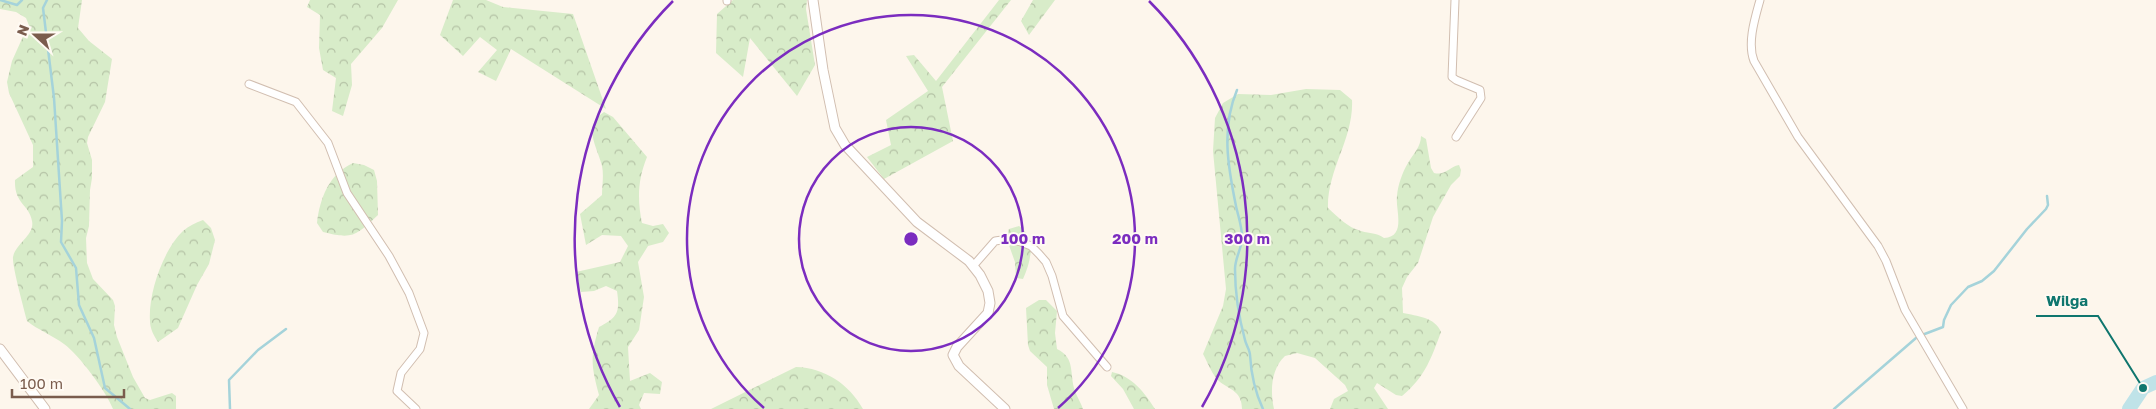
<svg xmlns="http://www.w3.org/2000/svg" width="2156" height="409" font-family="'Golos Text',sans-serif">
<defs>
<pattern id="forest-crowns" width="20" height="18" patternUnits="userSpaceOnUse" patternTransform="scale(1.25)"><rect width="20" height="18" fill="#d8ecc9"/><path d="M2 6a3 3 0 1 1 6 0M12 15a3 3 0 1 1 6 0" fill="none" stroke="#b4c2a5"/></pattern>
</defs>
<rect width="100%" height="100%" fill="#fdf6ec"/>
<path fill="url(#forest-crowns)" d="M0 0H82L78 28 89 41 112 59 105 102 88 137 87 143 92 160V178L90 190 89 226 86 238 87 263 93 279 113 300 115 306 114 325 117 337 133 377 145 398 150 400 172 393 176 396V409H113C106 391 79 355 64 344 52 335 38 330 27 321 24 309 12 266 13 257 16 243 35 235 32 221 29 204 14 204 15 180L33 167V145L9 93 7 82 12 61 25 32 30 28 26 18 16 12 0 9Z
M310 0H398L382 28 351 64 352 85 343 116 332 111 336 78 323 70 319 48 320 15 307 7Z
M453 0H486L503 7 573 14 606 109 511 49 496 81 478 72 497 50 480 37 463 56 440 35Z
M733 0H807L806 9 815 65 797 96 750 38 743 77 716 53 717 14Z
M999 0H1011L942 87 953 141 884 179 867 157 891 145 886 120 928 91 906 56 914 55 936 81Z
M1033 0H1055L1029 35 1021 21Z
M1306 89 1340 90 1352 100C1354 138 1327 170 1328 208 1339 218 1347 227 1361 231 1371 234 1375 232 1384 238 1407 237 1395 209 1397 196 1398 185 1402 173 1408 163 1413 154 1421 147 1421 136L1426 139 1431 168 1434 173C1445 176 1449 167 1459 165L1461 170 1460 176 1451 185 1433 217 1418 263 1407 277 1402 288 1403 313C1417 316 1435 317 1441 332 1431 359 1425 377 1402 396L1396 395 1377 383 1374 388 1388 409H1330L1334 399 1348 391 1345 385 1315 358 1297 353 1285 356C1271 369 1270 391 1274 409H1242C1242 392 1231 390 1220 382 1212 375 1208 363 1203 354L1223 306 1226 289 1213 151 1215 118 1223 103 1238 94 1271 95Z
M604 112 613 117 647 157C638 179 637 199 642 223L653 226 663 224 669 233 663 242 648 246 638 262 644 297 639 330 628 347 630 381 650 373 662 382 660 394 644 393 639 405 641 409H589L599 395C591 365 590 357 599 327 618 317 620 312 617 291L606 286 594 291 581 292 576 272 620 262 628 246 621 236 602 235 586 245 580 214 602 195C602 186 604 175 602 166 597 146 582 127 604 112Z
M353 163 364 165 374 170 377 181 378 215C356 235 354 240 323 232L317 223C320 198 329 174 353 163Z
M203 220 211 228 215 240 209 264 197 285 178 328 158 342C154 336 150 329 150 321 148 294 163 250 183 231 189 226 195 223 203 220Z
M1019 226C1037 238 1031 261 1023 279L1016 278 1015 262 1006 237 1009 229Z
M1039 300H1046L1057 311 1055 333 1057 349C1076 358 1069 374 1075 391 1077 397 1081 403 1083 409H1054L1047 385V367L1030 351 1028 345 1026 308Z
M796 367C825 368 849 384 863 409H711Z
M1112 372C1132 376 1145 393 1155 409H1134L1123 389 1111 376Z"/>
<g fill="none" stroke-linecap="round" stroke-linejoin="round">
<path stroke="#a5d3da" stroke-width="2.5" d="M0 0 17 5 22 0
M47 0 43 8 54 98 62 221 61 242 76 268 79 305 94 338 105 388 130 409
M1237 90C1221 128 1228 167 1236 206 1238 216 1243 229 1242 240 1241 249 1235 259 1235 269 1235 292 1239 318 1245 340 1246 345 1250 350 1250 355 1251 373 1255 392 1263 409
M1922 335 1943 327 1944 320 1951 305 1968 287 1982 281 1994 271 2027 229 2046 209 2048 205 2047 196
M230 409 229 380 258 350 286 329
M1834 409 1916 338"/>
<path stroke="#bfe3e8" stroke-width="14" d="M2129 409 2143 388 2156 382"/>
<defs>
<path id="minor" d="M1455 0 1452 77 1456 80 1480 90 1481 98 1456 137
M1760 0C1755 18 1747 43 1754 61L1798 137 1878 246 1886 261 1905 310 1963 409
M727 1V0
M249 84 296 102 328 143 347 193 389 256 409 293 424 333 420 349 401 373 397 391 416 409
M974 265 995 241 1009 239 1021 242 1031 246 1039 254 1046 262 1052 276 1063 316 1107 367"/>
<path id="tertiary" d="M813 0 823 70 835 128 845 145 917 222 969 261 980 275 988 291 990 303 988 313 957 347 953 355 959 366 1005 409
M0 349 45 409"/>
</defs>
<use href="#minor" stroke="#d1beb0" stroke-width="9"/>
<use href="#tertiary" stroke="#d1beb0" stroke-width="11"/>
<use href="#minor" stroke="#fff" stroke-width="7"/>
<use href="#tertiary" stroke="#fff" stroke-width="9"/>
</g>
<g fill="none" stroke="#7b2cbf" stroke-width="2.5">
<circle cx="911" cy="239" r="112"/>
<path d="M764 408A224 224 0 1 1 1058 408"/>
<path d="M620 407A336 336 0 0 1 673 1M1149 1A336 336 0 0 1 1202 407"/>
</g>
<circle cx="911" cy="239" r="8" fill="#7b2cbf" stroke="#fffaf3" stroke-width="2.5"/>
<g font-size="15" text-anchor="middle" font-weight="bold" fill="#7b2cbf" stroke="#fffaf3" stroke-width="4" stroke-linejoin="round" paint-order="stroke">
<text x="1023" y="244">100 m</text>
<text x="1135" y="244">200 m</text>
<text x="1247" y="244">300 m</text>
</g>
<path fill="none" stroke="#0f766e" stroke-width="2" d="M2143 388L2098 316H2036"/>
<circle fill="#0f766e" stroke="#fffaf3" stroke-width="2" cx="2143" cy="388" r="5"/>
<g font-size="15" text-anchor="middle" font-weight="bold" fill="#0f766e" stroke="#fffaf3" stroke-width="4" stroke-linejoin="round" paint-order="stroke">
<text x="2067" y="306">Wilga</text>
</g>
<g transform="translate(35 35) rotate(291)" stroke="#fffaf3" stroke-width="4" paint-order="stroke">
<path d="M0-4L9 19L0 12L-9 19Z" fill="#7a5c4d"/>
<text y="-8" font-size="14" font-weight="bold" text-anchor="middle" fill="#7a5c4d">N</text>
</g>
<path d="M12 389v8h112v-8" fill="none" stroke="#7a5c4d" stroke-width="2.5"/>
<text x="20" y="389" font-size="15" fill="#7a5c4d" stroke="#fffaf3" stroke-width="4" paint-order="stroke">100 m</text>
</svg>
